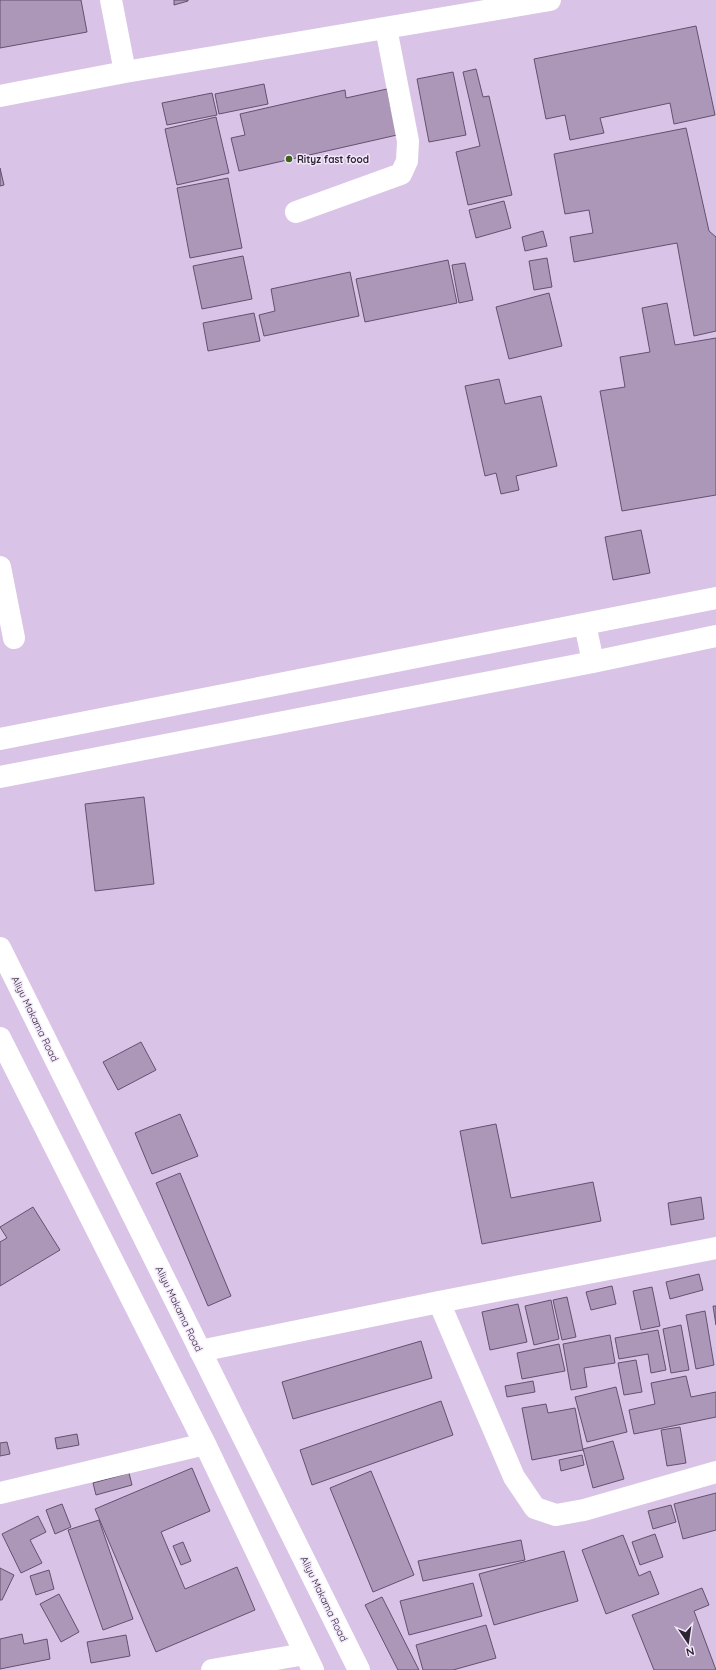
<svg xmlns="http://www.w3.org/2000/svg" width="716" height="1670" font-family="Quicksand,sans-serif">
<rect width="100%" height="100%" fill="#d9c3e6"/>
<path fill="#ac97b9" stroke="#64506f" d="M0 0H81L87 32 0 48Z
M174 0H188V1L174 5Z
M696 26 715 115 674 124 670 103 600 118 604 133 570 140 565 115 546 119 534 59Z
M476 69 483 97 489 96 512 195 468 205 456 152 480 146 463 72Z
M453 72 466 135 429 142 417 79Z
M264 84 268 104 219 114 215 94Z
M387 89 397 135 239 171 231 138 245 135 240 114 345 90 346 98Z
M212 93 217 115 167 125 162 103Z
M216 117 229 173 177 185 165 129Z
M686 128 709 231 716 237V331L694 336 677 243 574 262 570 237 593 233 589 210 565 214 554 154Z
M0 168 4 185 0 186Z
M228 178 242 248 190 258 177 188Z
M504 201 511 228 476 238 469 210Z
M543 231 547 246 525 251 522 237Z
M243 256 252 299 202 309 193 266Z
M547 258 552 287 534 290 529 261Z
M448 260 457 303 365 322 356 279Z
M465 263 473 300 459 303 452 265Z
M350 272 359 316 264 336 259 315 275 311 271 289Z
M549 293 562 346 509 359 496 307Z
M667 303 675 345 716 338V495L622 511 600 391 625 387 620 357 650 352 642 308Z
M254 313 260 341 208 351 203 323Z
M499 379 505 404 541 396 557 466 516 476 519 490 501 494 496 473 485 476 465 386Z
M641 530 650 573 613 580 605 537Z
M144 797 154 884 95 891 85 804Z
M141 1042 156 1070 118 1090 103 1062Z
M180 1114 198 1156 152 1174 135 1133Z
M496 1124 511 1198 593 1182 601 1221 482 1244 460 1131Z
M180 1173 231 1296 208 1306 156 1183Z
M701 1197 704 1219 671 1225 668 1203Z
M33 1207 60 1250 0 1286V1242L7 1238 0 1227Z
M699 1274 703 1290 670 1299 666 1282Z
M612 1286 616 1304 591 1310 586 1292Z
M652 1287 660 1326 641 1330 633 1291Z
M567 1297 576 1337 562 1340 553 1300Z
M551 1300 559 1339 534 1345 525 1306Z
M518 1304 527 1342 490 1350 482 1312Z
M713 1306H716V1325Z
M705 1311 714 1365 696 1369 686 1315Z
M681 1325 689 1370 671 1373 663 1329Z
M658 1330 666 1370 651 1373 648 1354 619 1359 615 1338Z
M610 1335 615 1363 584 1368 587 1387 571 1390 563 1344Z
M421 1341 432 1378 293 1419 282 1382Z
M559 1344 565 1371 522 1379 517 1353Z
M636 1360 642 1392 624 1395 618 1363Z
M686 1376 691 1397 716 1392V1417L634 1434 629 1410 655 1404 651 1383Z
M533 1381 535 1392 507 1397 505 1386Z
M616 1387 627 1432 587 1442 575 1397Z
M441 1401 453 1435 312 1485 300 1450Z
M546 1404 548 1413 575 1408 583 1450 532 1460 522 1408Z
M680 1427 686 1463 667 1466 661 1430Z
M77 1434 79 1445 57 1449 55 1438Z
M613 1441 624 1479 593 1488 583 1449Z
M7 1442 10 1454 0 1456V1443Z
M582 1455 584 1465 561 1471 559 1460Z
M192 1468 210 1511 161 1532 185 1589 237 1567 255 1610 156 1652 95 1509Z
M371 1471 414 1575 373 1592 330 1488Z
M129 1473 132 1485 96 1495 93 1483Z
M716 1493V1530L683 1539 674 1504Z
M62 1504 71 1527 55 1534 46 1510Z
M671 1505 676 1522 653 1529 648 1511Z
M38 1516 46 1532 30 1540 42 1563 21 1573 2 1534Z
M99 1520 133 1619 103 1630 68 1530Z
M655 1534 663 1557 640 1565 632 1542Z
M623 1535 639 1576 650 1571 659 1594 606 1614 582 1550Z
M521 1540 525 1560 423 1581 418 1561Z
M183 1542 191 1561 181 1565 173 1546Z
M564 1551 578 1601 494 1625 479 1574Z
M0 1568 14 1575 2 1600H0Z
M49 1570 54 1589 36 1595 30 1576Z
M473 1583 482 1616 409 1635 400 1601Z
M702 1588 709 1605 694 1611 716 1670H654L632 1615Z
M59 1594 79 1632 61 1642 40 1604Z
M382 1597 419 1670H398L365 1605Z
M486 1625 496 1658 453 1670H423L416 1645Z
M22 1634 24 1644 47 1639 50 1659 0 1669V1639Z
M126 1635 130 1656 91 1663 87 1642Z"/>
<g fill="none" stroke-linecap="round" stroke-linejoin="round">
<path stroke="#fff" stroke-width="22" d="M111 0 125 72
M0 96 125 72 550 0
M296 212 401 174 407 161 408 141 386 28
M0 567 14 638
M585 624 593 662
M0 739 716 598
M0 777 593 662 716 636
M0 948 359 1670
M0 1038 205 1444 313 1670
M439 1302 514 1477 535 1508 556 1515 584 1510 716 1472
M200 1351 439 1302 716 1248
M0 1493 205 1444
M212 1670 305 1654"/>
</g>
<circle fill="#3e621a" stroke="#f3e8fb" stroke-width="1.5" cx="289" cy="159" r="4"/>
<g text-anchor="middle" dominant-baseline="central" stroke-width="3" stroke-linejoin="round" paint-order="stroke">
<g font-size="10" font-weight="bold" fill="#2c2431" stroke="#f3e8fb" text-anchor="start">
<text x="297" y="159">Rityz fast food</text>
</g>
<g font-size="10" fill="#2c2431" stroke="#f3e8fb">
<text transform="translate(35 1019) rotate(64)">Aliyu Makama Road</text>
<text transform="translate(179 1309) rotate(64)">Aliyu Makama Road</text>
<text transform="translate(324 1599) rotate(64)">Aliyu Makama Road</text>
</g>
</g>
<g transform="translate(688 1642) rotate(167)" stroke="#f3e8fb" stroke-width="3" paint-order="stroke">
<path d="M0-3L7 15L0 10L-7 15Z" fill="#2c2431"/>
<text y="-6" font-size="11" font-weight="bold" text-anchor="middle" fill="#2c2431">N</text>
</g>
</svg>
